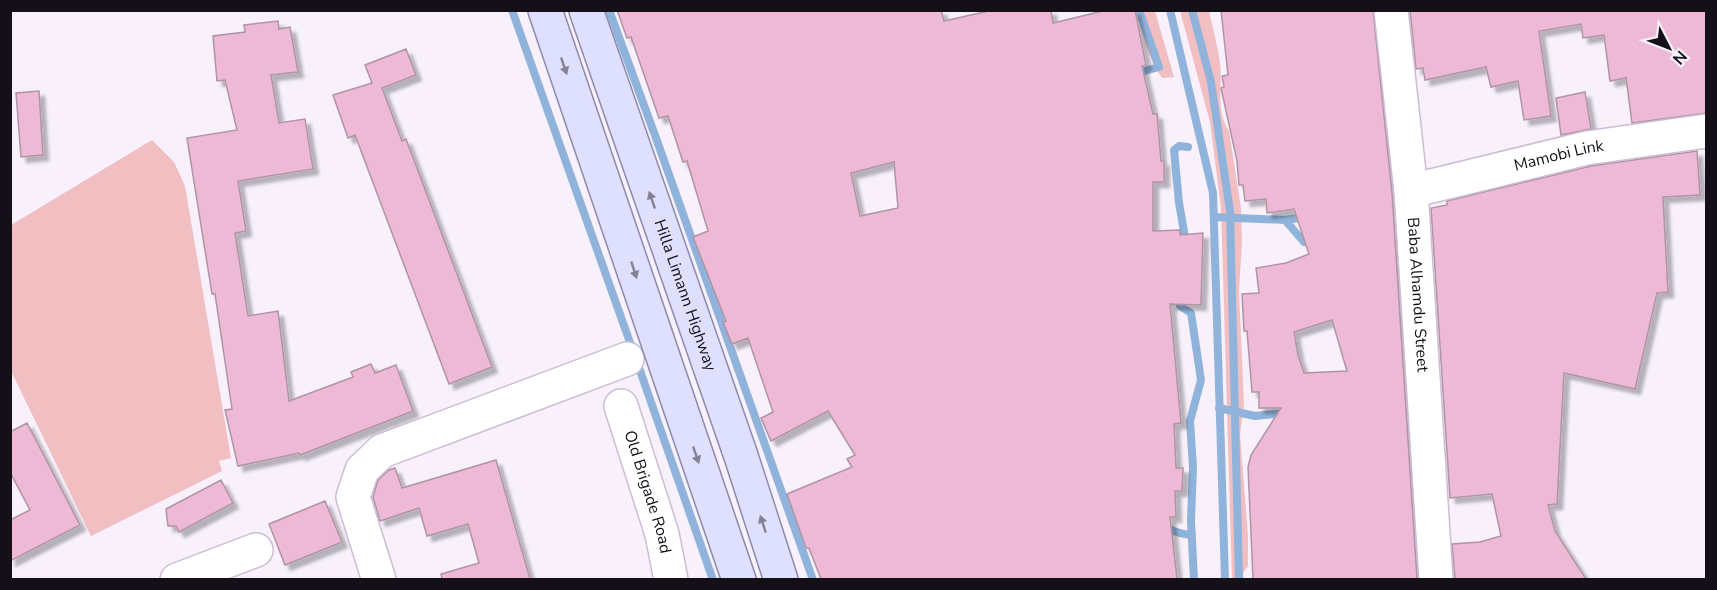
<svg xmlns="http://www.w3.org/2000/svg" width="1717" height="590" font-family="'Nunito Sans',sans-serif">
<defs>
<filter id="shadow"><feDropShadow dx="5.5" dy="5.5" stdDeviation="1.5" flood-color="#0004"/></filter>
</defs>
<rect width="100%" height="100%" fill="#f8f1fc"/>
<path fill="#f1bfc1" d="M1136 11H1155L1174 77 1162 78C1147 58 1143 34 1136 11Z
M1180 11H1209C1213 27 1217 45 1220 62 1223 85 1215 111 1229 131L1241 208 1242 241 1239 291 1244 404 1240 434 1248 536V566L1243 573 1244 579H1232L1221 208 1210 122Z
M152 140 174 162 185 186 231 458 219 461 222 471 91 536 11 371V225Z"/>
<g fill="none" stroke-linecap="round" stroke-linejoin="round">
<path stroke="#90b3dc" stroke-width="8" d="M512 10 633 351
M609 10 656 138 813 580
M1170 10 1213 193 1225 580
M1192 10 1211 82 1230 211 1239 580
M1134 74 1159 67 1139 10
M1214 217 1285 220 1307 217
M1285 220 1304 242
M1186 243 1179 203 1174 150 1179 146 1188 147
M1181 295 1180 306 1191 313 1201 380 1190 421 1193 467 1191 521 1194 580
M637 362 713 580
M1219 408 1255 416 1285 413
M1161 528C1172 529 1181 535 1192 535"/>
</g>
<path fill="#edb9d6" stroke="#b094a3" stroke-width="1.5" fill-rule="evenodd" filter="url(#shadow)" d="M617 10H941L944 21 993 10H1051L1053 23 1107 10H1135L1146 65 1142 66 1153 114H1157L1161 161H1164V182H1153V231L1180 230V235L1203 233 1201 305 1170 304 1181 423 1174 424 1176 468H1183L1182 491H1175L1176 517H1170L1177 579H821L809 548H806L787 494 852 467 847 459 855 455 828 411 771 441 761 418 773 412 748 338 732 344 723 322 726 321 693 237 708 231 687 161 683 162 668 116 659 118 631 37 627 38ZM894 162 898 208 860 216 851 173Z
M1221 10H1373L1392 193 1417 579H1253L1248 467 1251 455 1281 408H1259V392H1252L1247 331H1244L1242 294 1259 293 1256 268 1286 263 1309 254 1294 209 1267 213 1266 199 1245 201 1243 185H1239L1237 161 1221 88 1224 87 1222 76 1228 75ZM1332 320 1347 371 1304 373 1298 355 1294 332Z
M1410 10H1707V113L1632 123 1626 78 1610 81 1604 35 1583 38 1581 24 1539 31 1551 116 1524 120 1518 81 1491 87 1486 67 1425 80 1423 68 1416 69Z
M278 21 279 29 290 27 298 72 271 75 279 123 305 119 313 169 238 181 246 231 235 233 248 316 278 311 289 401 353 377 351 372 371 364 375 373 396 365 413 411 300 455 299 453 238 466 225 410 232 409 215 294H212L187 138 237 130 225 80 217 81 213 36 245 32 244 25Z
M406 49 416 75 382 88 402 141 406 139 492 367 449 384 355 135 348 138 333 95 372 83 365 65Z
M39 91 43 155 21 157 16 93Z
M1585 92 1591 129 1561 135 1556 98Z
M1697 151 1700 195 1663 197 1668 292 1657 293 1635 389 1564 373 1557 504 1548 505 1555 531 1586 579H1455L1452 544 1480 542 1501 536 1492 494 1450 498 1431 208 1447 205V201L1591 166Z
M27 423 80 525 10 561V520L30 510 10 472V432Z
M496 460 530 579H442L441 574 479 563 468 524 427 536 419 508 380 521 373 497 378 480 389 470 395 468 402 488Z
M221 480 233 503 179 532 176 526H168L166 509Z
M325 501 342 542 285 565 269 524Z"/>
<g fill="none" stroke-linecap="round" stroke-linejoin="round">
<defs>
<g id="minor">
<path id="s1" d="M1391 10 1411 191 1436 580"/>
<path id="s2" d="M1411 191 1587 148 1706 131"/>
<path id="s3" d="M621 406 662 534 671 580"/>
<path d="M177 580 256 550"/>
<path d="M379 580 353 497 362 470 382 451 627 359"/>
</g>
<g id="major">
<path d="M545 10 739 580"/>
<path id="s4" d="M586 10 741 456 781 580"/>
</g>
</defs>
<use href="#minor" stroke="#ccbcd5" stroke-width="36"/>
<use href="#major" stroke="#8b8aac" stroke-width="36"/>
<use href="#minor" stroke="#fff" stroke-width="33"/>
<use href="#major" stroke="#dfe0fd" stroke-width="33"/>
</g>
<defs><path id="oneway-solid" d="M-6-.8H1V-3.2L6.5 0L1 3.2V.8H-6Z" transform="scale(1.5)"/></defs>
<g fill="#848296">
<use href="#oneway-solid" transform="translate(564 66) rotate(71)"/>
<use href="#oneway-solid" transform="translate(652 200) rotate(-109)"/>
<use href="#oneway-solid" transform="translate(634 270) rotate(72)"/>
<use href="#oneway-solid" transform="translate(696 455) rotate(71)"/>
<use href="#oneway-solid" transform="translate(763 524) rotate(-108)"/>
</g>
<g text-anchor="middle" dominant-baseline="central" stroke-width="4.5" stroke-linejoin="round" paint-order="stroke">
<g font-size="16" fill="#150f17" stroke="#f8f1fc">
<text stroke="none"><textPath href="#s2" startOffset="152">Mamobi Link</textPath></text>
<text stroke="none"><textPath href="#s4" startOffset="302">Hilla Limann Highway</textPath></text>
<text stroke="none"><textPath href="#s1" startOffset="286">Baba Alhamdu Street</textPath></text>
<text stroke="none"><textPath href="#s3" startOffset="90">Old Brigade Road</textPath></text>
</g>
</g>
<rect width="1717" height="590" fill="none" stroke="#150f17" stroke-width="24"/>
<g transform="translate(1669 48) rotate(132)" stroke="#f8f1fc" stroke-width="4.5" paint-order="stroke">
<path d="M0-4.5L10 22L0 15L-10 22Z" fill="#150f17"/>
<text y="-9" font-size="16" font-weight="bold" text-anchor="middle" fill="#150f17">N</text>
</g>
</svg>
